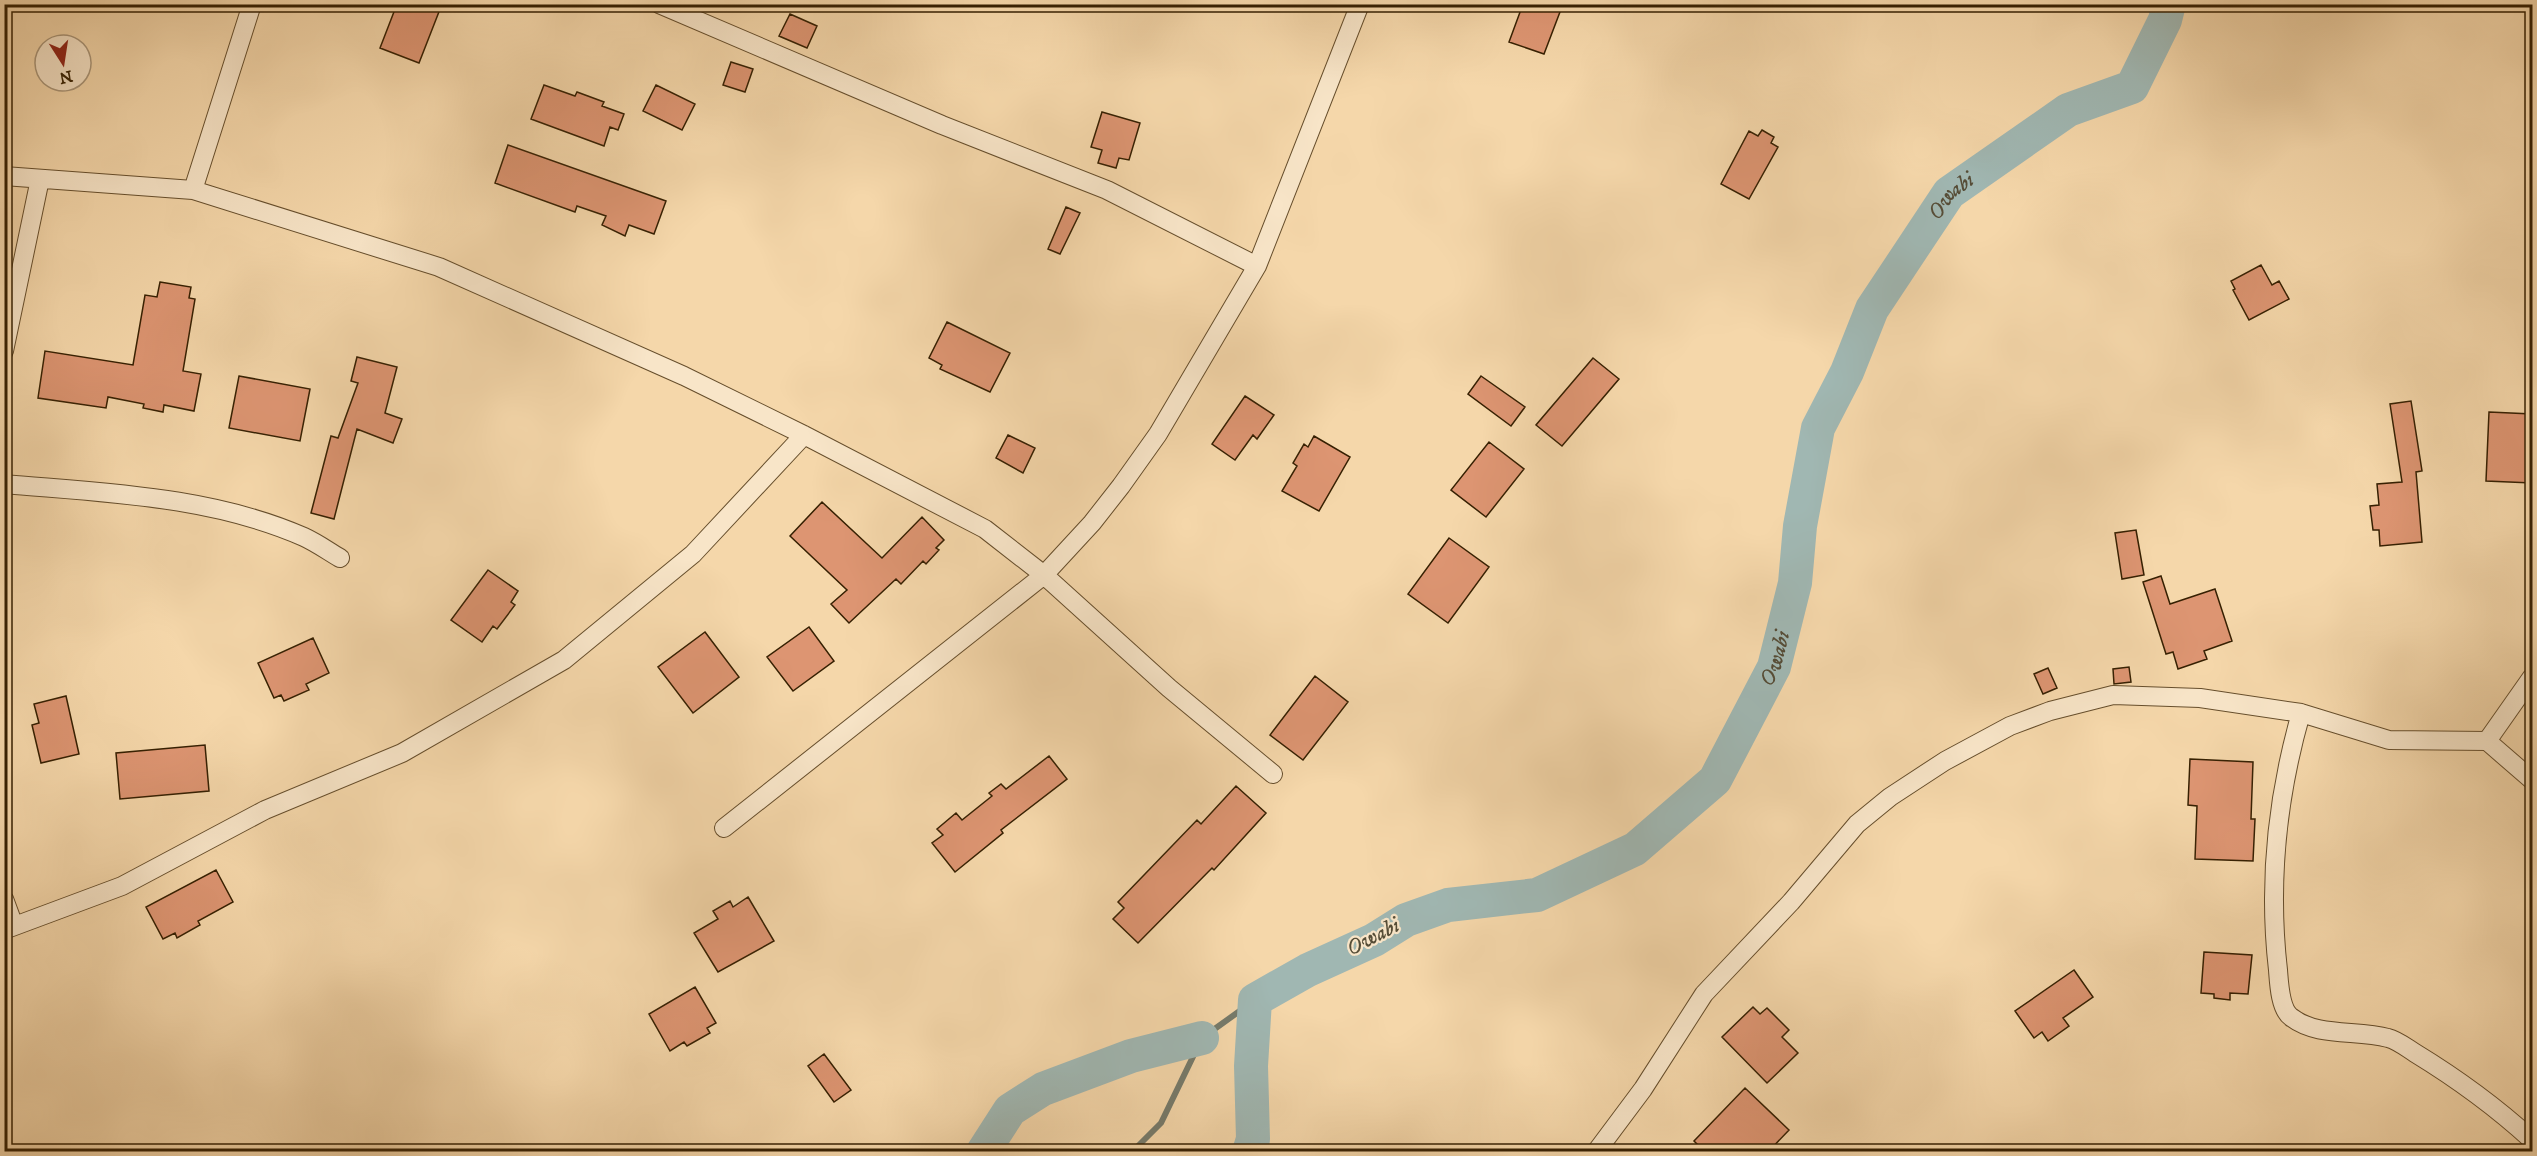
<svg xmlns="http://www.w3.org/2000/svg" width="2537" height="1156" font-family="'IM FELL DW Pica',serif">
<rect width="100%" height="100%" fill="#f5d7aa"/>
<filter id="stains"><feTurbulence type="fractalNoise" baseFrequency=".00333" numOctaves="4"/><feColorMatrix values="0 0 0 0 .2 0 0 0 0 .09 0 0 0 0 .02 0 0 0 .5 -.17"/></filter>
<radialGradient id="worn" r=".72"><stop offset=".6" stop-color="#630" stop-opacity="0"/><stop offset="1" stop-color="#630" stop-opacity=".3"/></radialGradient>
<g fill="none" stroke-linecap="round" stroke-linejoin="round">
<path stroke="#767b6c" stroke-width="6" d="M1132 1152 1161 1123 1202 1038 1255 1000"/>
<g stroke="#a0b7b2" stroke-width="34">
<path d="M983 1152 1010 1110 1043 1089 1131 1056 1202 1038"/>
<path id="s1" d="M1249 1152 1253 1139 1251 1066 1255 1000 1308 970 1374 940 1406 920 1448 905 1537 895 1635 849 1715 780 1774 667 1795 583 1800 526 1818 428 1847 372 1872 309 1949 193 2068 110 2132 87 2165 20 2169 4"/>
</g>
</g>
<path fill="#dd9572" stroke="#362002" stroke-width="1.5" d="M397 4H442L419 63 380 48Z
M1523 4H1563L1544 54 1509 42Z
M790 14 817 26 807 48 779 36Z
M731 62 753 69 745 92 723 85Z
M544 85 575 96 577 92 604 102 602 106 624 114 618 130 610 127 604 146 531 119Z
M656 85 695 104 682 130 643 111Z
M1102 112 1140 123 1129 160 1119 158 1116 168 1098 163 1102 150 1091 147Z
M1762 130 1774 137 1771 143 1778 147 1749 199 1721 184 1749 131 1758 136Z
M508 145 666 201 654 234 629 225 625 236 602 225 606 216 577 206 575 212 495 183Z
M1066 207 1080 213 1060 254 1048 249Z
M2261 265 2272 285 2279 281 2289 299 2249 320 2233 290 2235 289 2231 281Z
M160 282 191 287 189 298 195 299 183 371 201 374 194 411 164 405 163 412 143 408 144 404 108 397 106 408 38 398 45 351 133 365 145 295 157 297Z
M947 322 1010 353 990 392 940 369 942 365 929 358Z
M357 357 397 367 385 413 402 419 393 443 357 429 334 519 311 513 331 436 338 438 358 383 351 381Z
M1593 358 1619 379 1562 446 1536 425Z
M239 376 310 389 300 441 229 428Z
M1481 376 1525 407 1511 426 1468 394Z
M1245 396 1274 415 1257 439 1253 435 1235 460 1212 444Z
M2411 401 2422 471 2416 472 2422 542 2380 546 2379 530H2373L2370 506 2379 505 2377 484 2402 482 2390 404Z
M2489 412 2532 414V483L2486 481Z
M1008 435 1035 448 1023 473 996 458Z
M1314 436 1350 457 1319 511 1282 491 1297 466 1293 463 1304 444 1308 447Z
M1489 442 1524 469 1486 517 1451 490Z
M822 502 882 558 922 517 944 540 936 548 939 550 926 564 923 561 901 584 896 579 849 623 831 604 847 590 790 536Z
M2136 530 2144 575 2122 579 2115 533Z
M1449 538 1489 567 1448 623 1408 594Z
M488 570 518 591 511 602 515 605 497 629 493 626 482 642 451 620Z
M2161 576 2170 604 2215 589 2232 641 2204 651 2207 659 2178 669 2173 652 2166 654 2143 582Z
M809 627 834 661 793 691 767 657Z
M705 632 739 677 693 713 658 667Z
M313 638 329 673 306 684 309 690 284 701 281 695 274 698 258 663Z
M2129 667 2131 682 2114 684 2113 669Z
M2048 668 2057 688 2043 694 2034 674Z
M1315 676 1348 702 1303 760 1270 735Z
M66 696 79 754 41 763 32 725 39 723 34 704Z
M205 745 209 791 120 799 116 753Z
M1049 756 1067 779 1001 830 1003 833 955 872 932 843 943 835 937 829 956 813 962 820 992 796 989 793 1001 784 1006 789Z
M2190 759 2253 762 2251 819H2255L2253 861 2195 859 2197 806 2188 805Z
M1236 786 1266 813 1214 870 1212 868 1138 943 1113 919 1124 908 1118 902 1197 820 1201 824Z
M216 870 233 902 198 921 200 925 177 938 175 933 163 939 146 907Z
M748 897 774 941 718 972 694 933 718 919 713 911 730 901 733 907Z
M2204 952 2252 955 2248 994 2230 993V1000L2214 998V994L2201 993Z
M2074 970 2093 997 2063 1018 2069 1026 2048 1041 2042 1032 2034 1038 2015 1011Z
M695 987 716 1023 707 1028 710 1033 687 1046 684 1042 670 1051 649 1014Z
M1753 1007 1760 1014 1767 1008 1789 1030 1782 1037 1798 1053 1767 1083 1722 1037Z
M824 1054 851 1090 834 1102 808 1066Z
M1745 1088 1789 1130 1768 1152H1705L1694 1141Z"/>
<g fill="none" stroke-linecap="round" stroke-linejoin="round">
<defs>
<path id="minor" d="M659 4 942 125 1107 190 1257 266
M4 176 193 190 439 267 684 376 804 435 985 529 1044 575 1169 688 1273 774
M193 190 252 4
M4 351 40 179
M4 484C105 493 211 496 304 537 317 543 328 551 340 558
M2301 713C2277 797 2268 883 2278 970 2279 983 2280 1009 2291 1017 2318 1038 2357 1029 2388 1038 2397 1040 2407 1048 2415 1053 2456 1078 2497 1108 2532 1140
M2487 741 2532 780
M724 828 1044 575 1092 523 1121 486 1158 434 1257 266 1360 4
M4 899 14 926
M4 930 122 886 265 810 402 753 564 660 693 554 804 435
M1596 1152 1643 1089 1704 994 1791 902 1857 824 1890 797 1945 761 2010 726 2050 711 2113 695 2200 698 2301 713 2389 740 2487 741 2532 677"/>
</defs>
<use href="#minor" stroke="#664e2c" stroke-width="20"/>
<use href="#minor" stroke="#f8e5c8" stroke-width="18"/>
</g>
<g text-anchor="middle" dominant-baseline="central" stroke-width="4.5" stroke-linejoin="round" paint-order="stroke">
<g font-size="22" font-style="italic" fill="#564d37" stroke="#f8e5c8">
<text stroke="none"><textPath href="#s1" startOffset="1312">Owabi</textPath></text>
<text stroke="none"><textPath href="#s1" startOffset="808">Owabi</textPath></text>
<text transform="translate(1373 937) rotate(-28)">Owabi</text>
</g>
</g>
<rect width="2537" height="1156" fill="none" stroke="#f5d7aa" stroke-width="24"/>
<rect x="6" y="6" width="2525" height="1144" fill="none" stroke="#362002" stroke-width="3"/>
<rect x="12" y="12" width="2513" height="1132" fill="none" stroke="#362002" stroke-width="1.5"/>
<g transform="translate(63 63) rotate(168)"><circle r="28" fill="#f8e5c8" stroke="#aa9679" stroke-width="1.5"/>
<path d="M0-4.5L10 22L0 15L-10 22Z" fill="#8f2418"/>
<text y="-9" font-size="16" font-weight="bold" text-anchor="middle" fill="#362002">N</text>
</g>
<rect width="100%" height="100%" filter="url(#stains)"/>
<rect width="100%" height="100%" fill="url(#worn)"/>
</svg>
